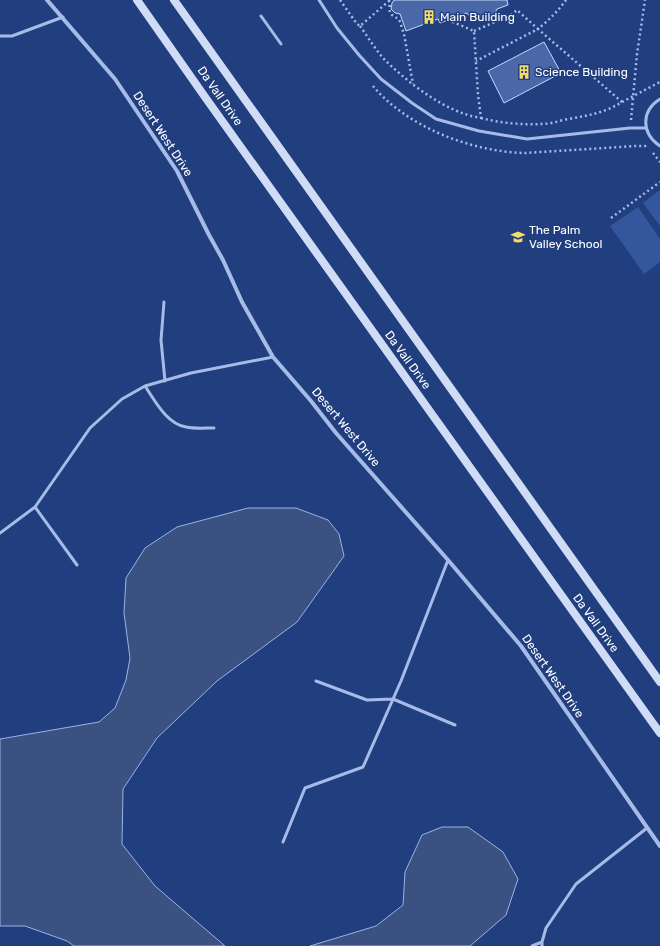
<svg xmlns="http://www.w3.org/2000/svg" width="660" height="946" font-family="Rubik,sans-serif">
<rect width="100%" height="100%" fill="#213e7f"/>
<path fill="#34569d" d="M660 190V226L643 203Z
M638 207 660 239V262L644 274 610 226Z"/>
<path fill="#3b5181" stroke="#99b4e8" d="M248 508H296L328 520 339 534 344 556 297 622 217 681 157 738 123 789 122 844 155 886 225 946H74L67 941 25 926H0V739L99 722 115 708 126 680 130 658 124 613 126 578 145 548 177 527Z
M442 827H468L503 852 518 879 506 915 470 946H310L376 926 403 905 405 872 422 835Z"/>
<path fill="#4a68a8" stroke="#c9d8f5" d="M394 0H507L508 5 497 9 492 19 483 15 472 19 467 13 440 23 438 19 406 31 400 14 395 13 391 9 392 3Z
M544 42 561 73 504 103 488 71Z"/>
<g fill="none" stroke-linecap="round" stroke-linejoin="round">
<path stroke="#a6bbe7" stroke-width="2.5" stroke-dasharray="2 3" stroke-linecap="butt" d="M340 0 357 24 360 26 389 1
M389 0C391 12 386 13 399 19L404 34 413 84
M360 26C368 37 375 49 384 59 405 80 437 105 465 114 470 116 476 117 481 118L478 95 474 31 448 20
M474 31 511 15 517 10 538 29 476 61
M373 86C407 127 472 152 525 153L636 146H645L646 147
M622 102 660 82
M481 118C500 123 522 125 542 124 549 124 556 122 563 120 584 116 603 114 622 102L538 29C549 20 558 11 566 0
M631 120 637 54 645 0
M653 153 660 162
M611 218 660 182"/>
<path stroke="#a6bbe7" stroke-width="3" d="M319 0 337 28 359 55 381 79 412 103 436 119 479 131 527 139 630 128H646
M261 16 281 44
M0 36H12L63 17
M660 99C641 111 641 133 660 146
M164 302 161 340 165 381
M145 386C155 401 167 424 186 427 195 429 205 428 214 428
M35 507 77 565
M0 533 35 507 90 428 122 399 145 386 191 373 273 357
M316 681 367 700 393 699 455 725
M283 842 305 788 363 767 401 681 448 560
M532 946 542 942
M542 946V942L546 928 576 884 647 828"/>
<path stroke="#a6bbe7" stroke-width="4" d="M47 0 115 79 177 171 209 235 223 260 242 302 273 357 311 401 336 433 448 560 521 646 660 846"/>
<path stroke="#d0dcf6" stroke-width="8" d="M137 0 205 97 660 733
M174 0 660 682"/>
</g>
<defs>
<symbol id="building-bare" viewBox="-9 -9 18 18"><path d="M-4-6H4V6H1V3H-1V6H-4ZM-2.5-4.3h1.7v1.8h-1.7ZM.8-4.3h1.7v1.8H.8ZM-2.5-1h1.7V.8h-1.7ZM.8-1h1.7V.8H.8Z" fill="#f4dc67" stroke="#213e7f" stroke-width="2.5" paint-order="stroke"/></symbol>
<symbol id="school-bare" viewBox="-9 -9 18 18"><path d="M0-5L7-2L0 1L-7-2ZM-4 1L0 2.5L4 1V4Q0 6-4 4Z" fill="#f4dc67" stroke="#213e7f" stroke-width="2.5" paint-order="stroke"/></symbol>
</defs>
<g fill-rule="evenodd">
<use href="#building-bare" x="419" y="7" width="20" height="20"/>
<use href="#building-bare" x="514" y="62" width="20" height="20"/>
<use href="#school-bare" x="508" y="227" width="20" height="20"/>
</g>
<g text-anchor="middle" dominant-baseline="central" stroke-width="3" stroke-linejoin="round" paint-order="stroke">
<g font-size="12" fill="#fff" stroke="#213e7f" text-anchor="start">
<text x="440" y="17">Main Building</text>
<text x="535" y="72">Science Building</text>
<text x="529" y="230">The Palm<tspan x="529" dy="14">Valley School</tspan></text>
</g>
<g font-size="12" fill="#fff" stroke="#213e7f">
<text transform="translate(220 96) rotate(55)">Da Vall Drive</text>
<text transform="translate(163 134) rotate(57)">Desert West Drive</text>
<text transform="translate(408 360) rotate(54)">Da Vall Drive</text>
<text transform="translate(346 427) rotate(50)">Desert West Drive</text>
<text transform="translate(596 623) rotate(54)">Da Vall Drive</text>
<text transform="translate(553 676) rotate(55)">Desert West Drive</text>
</g>
</g>
</svg>
